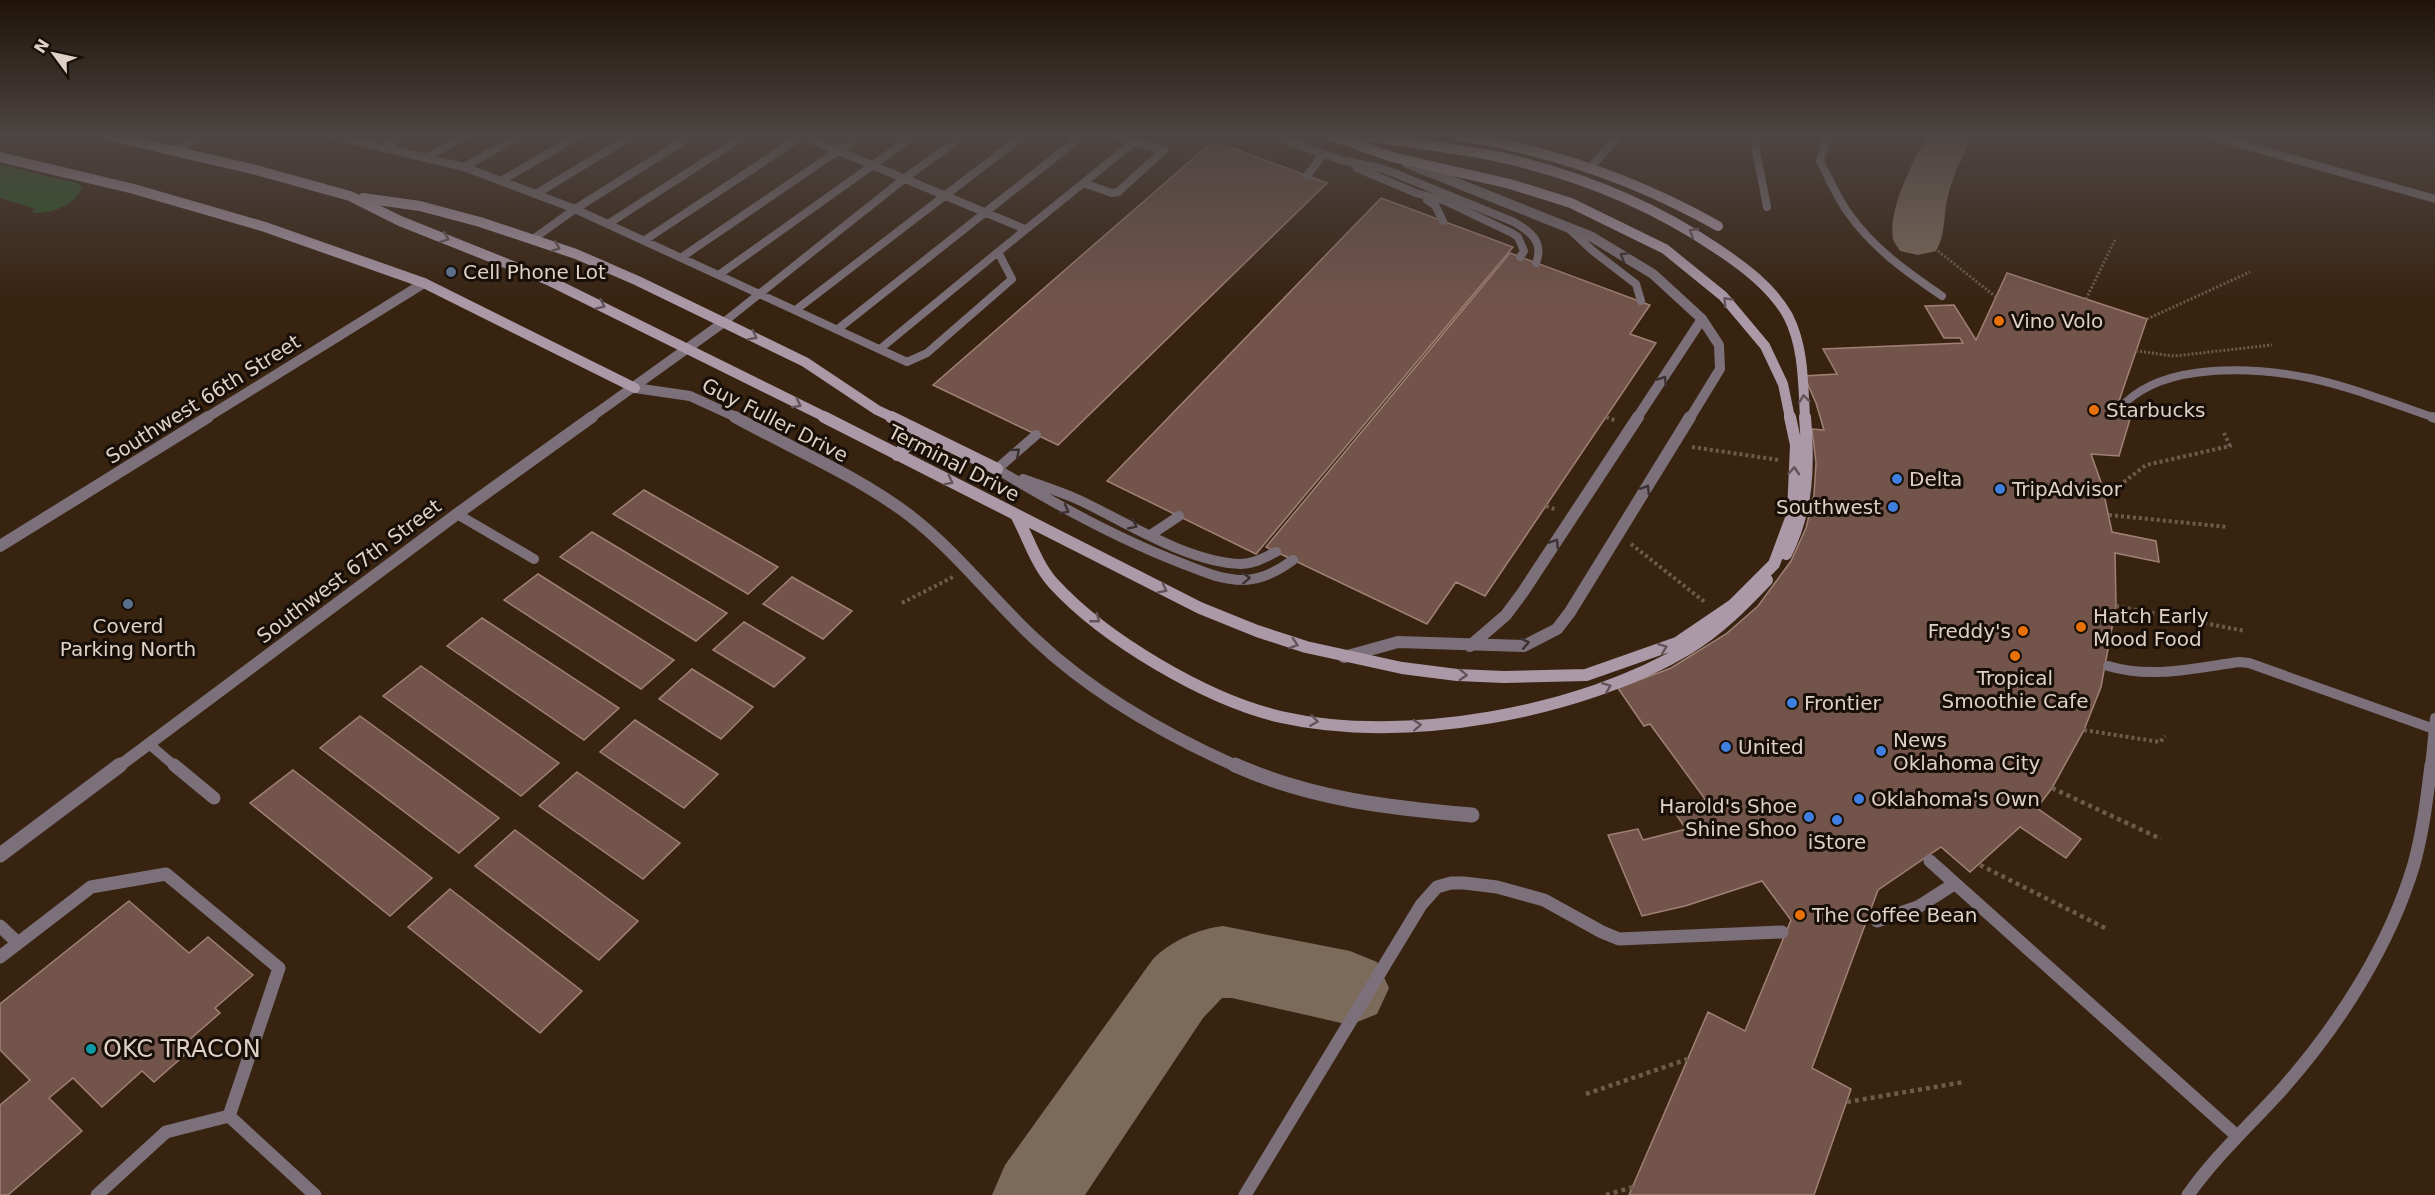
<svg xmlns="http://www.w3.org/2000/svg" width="2435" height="1195" font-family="'DejaVu Sans',sans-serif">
<rect width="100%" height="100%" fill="#382311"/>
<path fill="#2b5822" d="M0 165 77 183 82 187C77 205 47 216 30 212L36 209 0 198Z"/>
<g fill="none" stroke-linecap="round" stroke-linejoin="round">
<path fill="#7c6a5b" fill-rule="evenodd" d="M1928 135H1974C1963 155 1953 174 1948 196 1943 215 1946 235 1936 251L1918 255 1900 251C1898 247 1894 243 1893 239 1888 208 1913 161 1928 135Z
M1223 926 1350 951 1377 962 1389 988 1377 1014 1350 1025 1232 998H1222L1203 1018 1085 1195H992L1005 1165 1153 959C1171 941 1198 929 1223 926Z"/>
</g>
<path fill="#72544a" stroke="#a08075" stroke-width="1.5" d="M1213 141 1327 183 1058 445 933 385Z
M1381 198 1513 247 1256 554 1107 481Z
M1510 253 1650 305 1630 334 1656 343 1485 596 1456 582 1427 624 1266 547Z
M2007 273 2147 319 2118 404 2133 409 2119 456 2091 454 2102 485 2112 532 2156 541 2159 562 2115 553 2116 606 2101 687 2084 730 2052 788 2037 808 2081 839 2066 858 2020 827 1970 872 1941 847 1878 890 1812 1068 1851 1089 1814 1195H1629L1708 1012 1745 1031 1791 920 1762 881 1685 906 1642 916 1608 835 1638 829 1643 840 1686 829 1673 810 1705 799 1650 724 1644 726 1618 688 1671 668 1726 634 1758 606 1791 561 1806 528 1814 495 1816 463 1812 429 1824 430 1816 403 1804 376 1837 374 1823 349 1963 343 1960 338H1944L1925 306 1954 305 1976 340Z
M644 490 778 567 748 594 613 514Z
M592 532 727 613 696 641 560 557Z
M538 574 674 660 641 689 504 600Z
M792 577 852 611 823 639 763 604Z
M482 618 619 708 584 740 447 646Z
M744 622 805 658 774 687 713 650Z
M421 666 559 763 521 796 383 696Z
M692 669 753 707 721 739 659 699Z
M360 716 499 818 459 853 320 748Z
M635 720 718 774 684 808 600 752Z
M293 770 432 878 390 916 250 803Z
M577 772 680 843 643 879 539 806Z
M515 830 638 921 599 960 475 866Z
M450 889 582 991 540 1033 408 927Z
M129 901 189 953 208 937 253 975 215 1008 220 1013 181 1047 187 1053 154 1082 142 1071 102 1107 73 1078 49 1098 82 1131 8 1195H0V1105L30 1080 0 1050V1004Z"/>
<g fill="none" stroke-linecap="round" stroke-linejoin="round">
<path stroke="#6e5b4b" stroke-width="3" stroke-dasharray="2 2" stroke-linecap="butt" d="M1938 251 1996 297
M2086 299 2115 240
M2147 319 2250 272
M2136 351 2174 356 2272 345
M1606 417 1610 418"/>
<path stroke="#6e5b4b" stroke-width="4" stroke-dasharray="3 3" stroke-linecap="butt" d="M1606 417 1617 421
M1692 447 1779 460
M2102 485 2116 488 2146 465 2230 446 2224 433
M1546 506 1557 510
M2109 515 2228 527
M1631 544 1706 603
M902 603 953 577
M2116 606 2245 631
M2084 730 2160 742 2165 736"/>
<path stroke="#6e5b4b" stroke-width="4.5" stroke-dasharray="4 4" stroke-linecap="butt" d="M2052 788 2161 839
M1980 865 2107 929
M1586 1094 1688 1059
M1847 1102 1964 1082
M1606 1195 1633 1187"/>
<path stroke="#7c717a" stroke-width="8" d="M331 135 464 167 575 209 533 239
M800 135 1025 229
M1271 135 1341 160 1384 169 1514 222C1531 232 1544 242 1536 263
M1753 135 1767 207
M1828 135 1820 161C1829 178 1837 198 1849 214 1874 249 1907 272 1942 296
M2209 135 2435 199
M383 148 406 135
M177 151 200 135
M426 158 467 135
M1592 166 1619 135
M464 167 521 135
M1357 168 1416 193 1445 201 1512 233 1518 237 1524 251 1520 257
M1307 176 1323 154
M501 181 580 135
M1083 183 1112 193 1118 192 1164 150 1134 142
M536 194 633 135
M1427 200 1435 205 1443 221
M575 209 907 362 927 353 1012 279 998 252 1134 142 1114 135
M575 209 693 135
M608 224 746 135
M1567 227 1593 251 1636 284 1641 301
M645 240 804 135
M682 257 861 135
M720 274 915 135
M797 309 1024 135
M724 322 905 178 964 135
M838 329 1083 135
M880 349 998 252
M2125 403C2167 362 2255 367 2309 378 2352 387 2394 404 2435 418"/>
<path stroke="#7c717a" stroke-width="10" d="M2432 417 2435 418
M997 469C1056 505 1116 538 1181 563 1201 571 1221 580 1243 580 1262 580 1278 571 1293 560
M997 469 1036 435
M1023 479C1042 486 1061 492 1079 500 1128 523 1187 562 1241 564 1254 564 1265 557 1276 552
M457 514 534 559
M1152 534 1179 516
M2108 666C2152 679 2195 668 2239 662L2249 663 2434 729
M149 744 176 767
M2430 767 2435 718"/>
<path stroke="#7c717a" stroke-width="13" d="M174 765 214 798
M1930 861 2237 1136
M1877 921 1918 907 1954 884
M0 926 18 943
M0 957 91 887 166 874 279 968 229 1116 315 1195
M97 1195 166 1132 229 1116
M1245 1195 1421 905 1437 887 1451 883H1464L1497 887 1544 900 1602 932 1619 939 1782 932
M2188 1195C2216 1155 2252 1123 2285 1086 2340 1023 2390 945 2414 864 2423 831 2427 798 2431 765"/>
<path stroke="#7c717a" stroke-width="10" d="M1407 163 1592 237 1653 274 1702 319 1719 345 1720 369 1690 418
M635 388 690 396 738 418
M206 418 424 283
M590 418 724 322
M1637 418 1702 319"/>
<path stroke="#7c717a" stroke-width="12" d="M735 417C793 449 856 475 909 515 956 551 992 599 1035 639 1093 694 1166 735 1238 767
M0 546 208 417
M1470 646 1506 615 1523 592 1638 417
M1344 657 1398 642 1524 646 1557 629 1570 612 1690 417
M118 767 457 514 592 417"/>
<path stroke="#7c717a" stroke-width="15" d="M1235 765C1311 799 1390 808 1472 815
M0 855 120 765"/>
<path stroke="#ab99a8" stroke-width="10" d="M106 135 256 170 350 196 400 221 548 280 827 418
M1330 135 1392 157 1510 184 1571 203 1665 249 1723 296 1765 346 1783 384 1790 418
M1360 135C1403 142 1447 147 1490 155 1571 172 1648 202 1716 248 1743 266 1772 287 1788 316 1804 347 1803 384 1805 418
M1456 135C1550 150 1635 179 1718 226
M0 157 134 189 265 227 424 283 635 388
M363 198 420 206 480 222 576 254 638 281 805 362 877 410 894 418"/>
<path stroke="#ab99a8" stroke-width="12" d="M824 417 1200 608 1257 631 1306 647 1402 668 1457 675 1504 677 1586 675 1677 643 1733 605 1774 564 1793 513 1796 445 1790 417
M891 417 997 469
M897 455 922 432
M1016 515C1028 537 1036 564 1053 583 1104 639 1207 700 1281 717 1403 745 1582 713 1689 648 1719 630 1743 605 1767 580
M1786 554C1808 510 1809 465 1805 417"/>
</g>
<defs><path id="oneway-chevron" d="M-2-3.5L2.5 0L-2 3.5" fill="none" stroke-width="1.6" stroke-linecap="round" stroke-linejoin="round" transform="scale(1.5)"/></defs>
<g stroke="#625458">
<use href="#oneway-chevron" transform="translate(1693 232) rotate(-149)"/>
<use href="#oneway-chevron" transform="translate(445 238) rotate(21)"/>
<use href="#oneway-chevron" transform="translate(556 247) rotate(20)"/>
<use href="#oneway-chevron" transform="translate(1727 301) rotate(-133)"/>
<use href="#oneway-chevron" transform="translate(601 305) rotate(25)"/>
<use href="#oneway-chevron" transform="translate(753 336) rotate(27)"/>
<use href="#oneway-chevron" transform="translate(1804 399) rotate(-96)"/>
<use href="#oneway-chevron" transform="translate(797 404) rotate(27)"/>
<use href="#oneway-chevron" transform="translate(1794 471) rotate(-87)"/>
<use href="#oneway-chevron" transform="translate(949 481) rotate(27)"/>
<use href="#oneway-chevron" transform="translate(1163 589) rotate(27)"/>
<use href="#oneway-chevron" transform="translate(1096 619) rotate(38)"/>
<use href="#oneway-chevron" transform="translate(1294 644) rotate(18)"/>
<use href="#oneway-chevron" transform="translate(1663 648) rotate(-20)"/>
<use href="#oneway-chevron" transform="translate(1463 675) rotate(3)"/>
<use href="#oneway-chevron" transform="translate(1607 687) rotate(-22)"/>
<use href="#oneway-chevron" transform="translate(1314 721) rotate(8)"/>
<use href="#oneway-chevron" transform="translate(1417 725) rotate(-3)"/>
</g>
<g stroke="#3b3130">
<use href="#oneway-chevron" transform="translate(1624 256) rotate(-149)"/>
<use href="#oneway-chevron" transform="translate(1663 380) rotate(-56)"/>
<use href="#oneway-chevron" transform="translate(1016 452) rotate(-41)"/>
<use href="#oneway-chevron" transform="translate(1646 489) rotate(-58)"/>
<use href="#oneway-chevron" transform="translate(1065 510) rotate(29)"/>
<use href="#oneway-chevron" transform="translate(1133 525) rotate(25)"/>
<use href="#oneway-chevron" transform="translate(1555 543) rotate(-57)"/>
<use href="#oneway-chevron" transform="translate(1246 578) rotate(-3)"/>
<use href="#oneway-chevron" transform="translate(1525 643) rotate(-13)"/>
</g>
<linearGradient id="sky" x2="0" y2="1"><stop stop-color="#1f1309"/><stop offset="0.45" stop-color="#4d4543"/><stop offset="1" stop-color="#4d4543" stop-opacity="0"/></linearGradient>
<rect width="2435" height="302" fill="url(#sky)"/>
<g fill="#5c6f8a" stroke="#180f08" stroke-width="2">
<circle cx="451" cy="272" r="6"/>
<circle cx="128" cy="604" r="6"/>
</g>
<g fill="#e8710a" stroke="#180f08" stroke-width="2">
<circle cx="1999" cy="321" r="6"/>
<circle cx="2094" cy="410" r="6"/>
<circle cx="2081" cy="627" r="6"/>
<circle cx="2023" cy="631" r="6"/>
<circle cx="2015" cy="656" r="6"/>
<circle cx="1800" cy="915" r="6"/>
</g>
<g fill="#3f7fe0" stroke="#180f08" stroke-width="2">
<circle cx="1897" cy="479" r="6"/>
<circle cx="2000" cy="489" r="6"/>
<circle cx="1893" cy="507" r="6"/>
<circle cx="1792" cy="703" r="6"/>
<circle cx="1726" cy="747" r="6"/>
<circle cx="1881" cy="751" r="6"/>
<circle cx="1859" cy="799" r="6"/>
<circle cx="1809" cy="817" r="6"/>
<circle cx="1837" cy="820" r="6"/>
</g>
<circle fill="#0f9aa8" stroke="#180f08" stroke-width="2" cx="91" cy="1049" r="6"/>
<g text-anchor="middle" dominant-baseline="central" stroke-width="6" stroke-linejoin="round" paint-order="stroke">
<g font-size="20" fill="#dfd1c6" stroke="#180f08" text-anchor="start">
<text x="463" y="272">Cell Phone Lot</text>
<text x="2011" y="321">Vino Volo</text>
<text x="2106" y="410">Starbucks</text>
<text x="1909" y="479">Delta</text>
<text x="2012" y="489">TripAdvisor</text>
<text x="1881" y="507" text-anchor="end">Southwest</text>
<text x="2093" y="616">Hatch Early<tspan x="2093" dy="23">Mood Food</tspan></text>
<text x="128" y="626" text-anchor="middle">Coverd<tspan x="128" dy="23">Parking North</tspan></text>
<text x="2011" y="631" text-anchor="end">Freddy's</text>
<text x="2015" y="678" text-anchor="middle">Tropical<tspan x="2015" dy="23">Smoothie Cafe</tspan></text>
<text x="1804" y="703">Frontier</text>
<text x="1893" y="740">News<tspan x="1893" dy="23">Oklahoma City</tspan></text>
<text x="1738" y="747">United</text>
<text x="1871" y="799">Oklahoma's Own</text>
<text x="1797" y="806" text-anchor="end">Harold's Shoe<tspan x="1797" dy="23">Shine Shoo</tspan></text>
<text x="1837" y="842" text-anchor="middle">iStore</text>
<text x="1812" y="915">The Coffee Bean</text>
</g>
<g font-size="20" fill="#dfd1c6" stroke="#180f08">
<text transform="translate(203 399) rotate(-32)">Southwest 66th Street</text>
<text transform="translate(775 420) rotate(27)">Guy Fuller Drive</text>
<text transform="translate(954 463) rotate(27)">Terminal Drive</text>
<text transform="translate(349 571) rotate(-37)">Southwest 67th Street</text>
</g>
<g font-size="24" fill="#dfd1c6" stroke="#180f08" text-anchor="start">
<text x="103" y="1049">OKC TRACON</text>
</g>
</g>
<g transform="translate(54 54) rotate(303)" stroke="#180f08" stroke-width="4.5" paint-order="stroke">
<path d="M0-4.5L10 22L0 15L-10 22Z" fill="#dfd1c6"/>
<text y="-9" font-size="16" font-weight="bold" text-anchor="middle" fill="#dfd1c6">N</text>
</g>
</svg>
